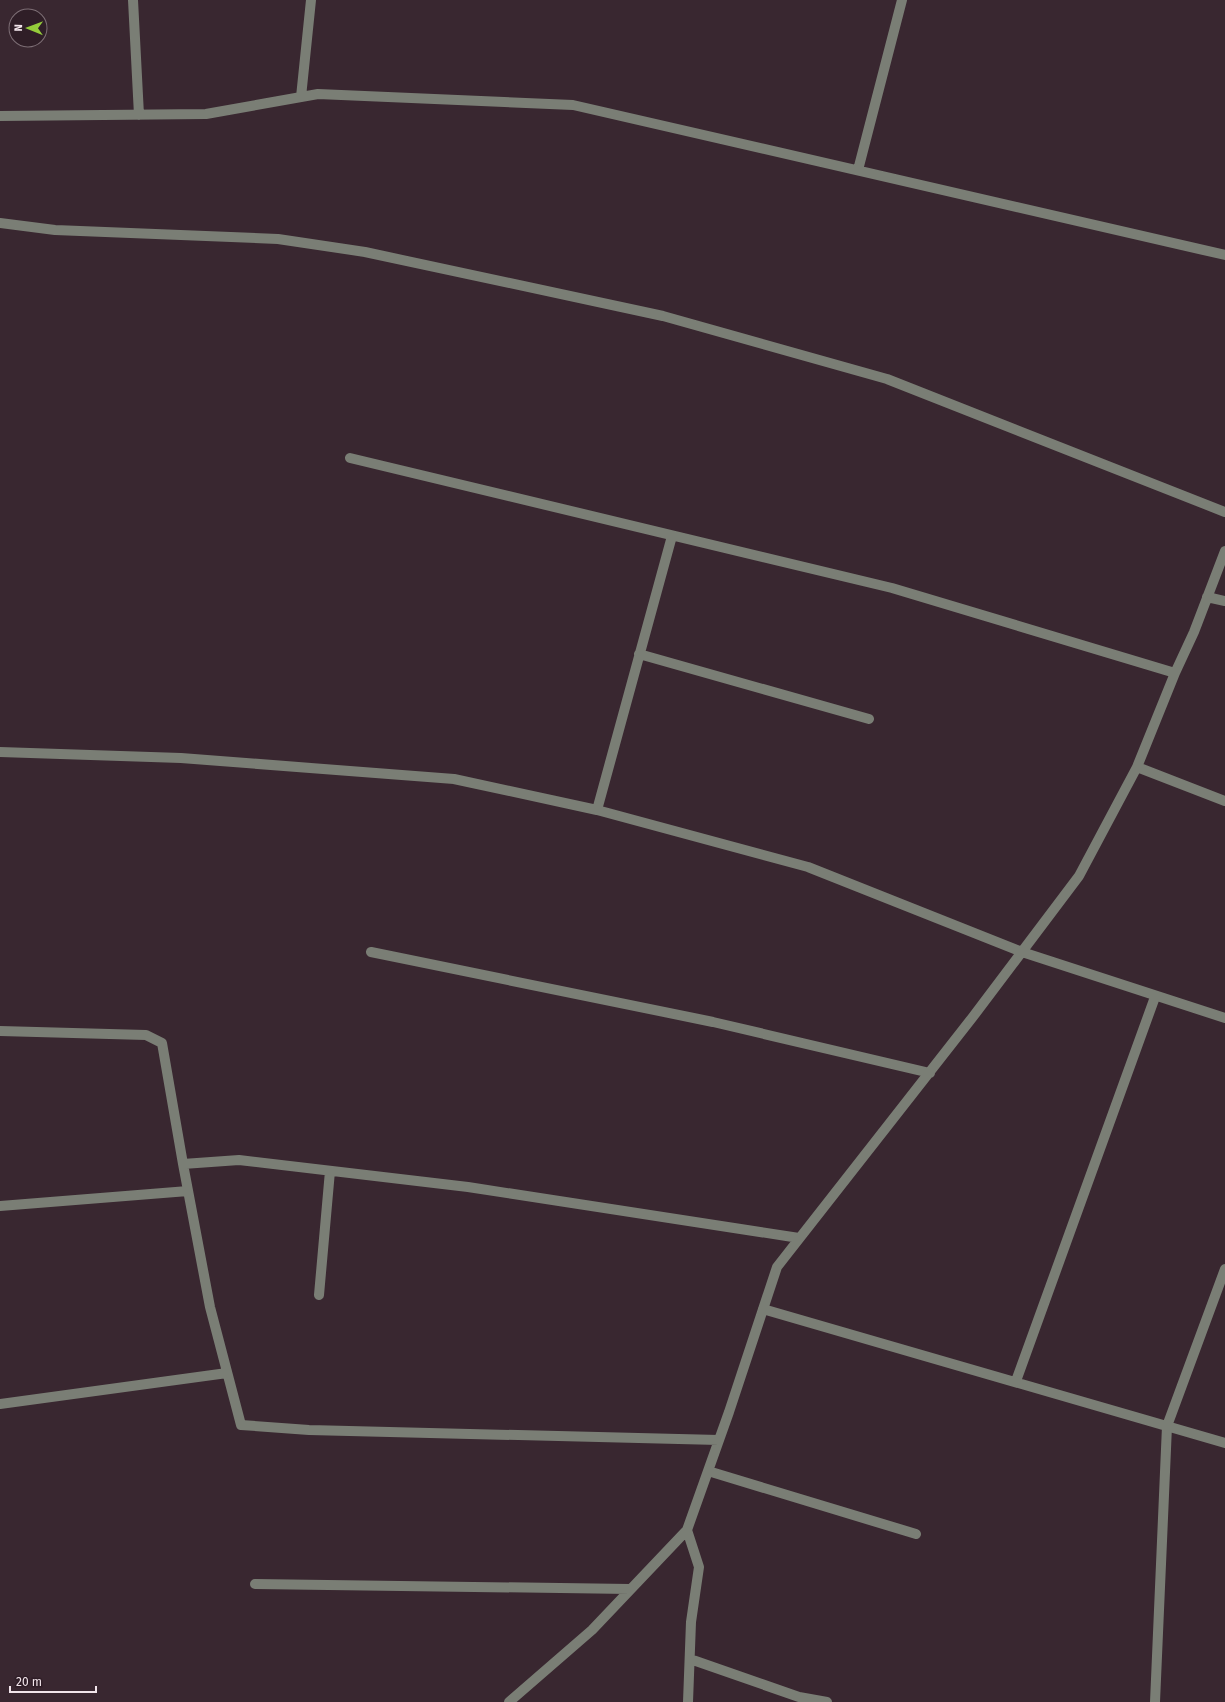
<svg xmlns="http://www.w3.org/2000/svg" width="1225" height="1702" font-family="'Fira Sans',sans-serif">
<rect width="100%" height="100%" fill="#392730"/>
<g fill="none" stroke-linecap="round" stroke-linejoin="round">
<path stroke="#7a7e75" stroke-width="10" d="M133 0 139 115
M301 97 311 0
M0 116 206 114 318 94 573 105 1225 255
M858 170 902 0
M0 223 55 230 278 239 365 252 663 316 887 379 1225 512
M350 458 892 588 1175 673
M1207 597 1225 601
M639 654 869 719
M0 752 181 758 454 779 597 810 808 867 1022 952 1225 1018
M1137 767 1225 801
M597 810 672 536
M371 952 713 1022 930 1073
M0 1031 146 1035 162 1043 183 1164 210 1307 241 1425 309 1430 719 1440
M183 1164 239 1160 468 1187 799 1238
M0 1206 188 1191
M319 1295 330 1171
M763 1309 1225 1443
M1016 1381 1155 997
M0 1404 227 1373
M708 1471 916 1534
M687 1530 699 1567 691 1622 688 1702
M255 1584 630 1589
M690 1659 799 1697 827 1702
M509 1702 592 1630 687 1530 729 1412 777 1267 972 1018 1079 876 1137 767 1175 673 1194 632 1225 551
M1155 1702 1167 1426 1225 1269"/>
</g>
<g transform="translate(28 28) rotate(271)"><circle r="19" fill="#2f1e27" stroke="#7d6e75"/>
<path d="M0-3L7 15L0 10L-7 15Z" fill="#95cc3b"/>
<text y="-6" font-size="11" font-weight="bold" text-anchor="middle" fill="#f2e5eb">N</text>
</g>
<path d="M10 1686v6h86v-6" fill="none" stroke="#f2e5eb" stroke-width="2"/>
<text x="16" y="1686" font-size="12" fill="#f2e5eb" stroke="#2f1e27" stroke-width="3" paint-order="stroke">20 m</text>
</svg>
